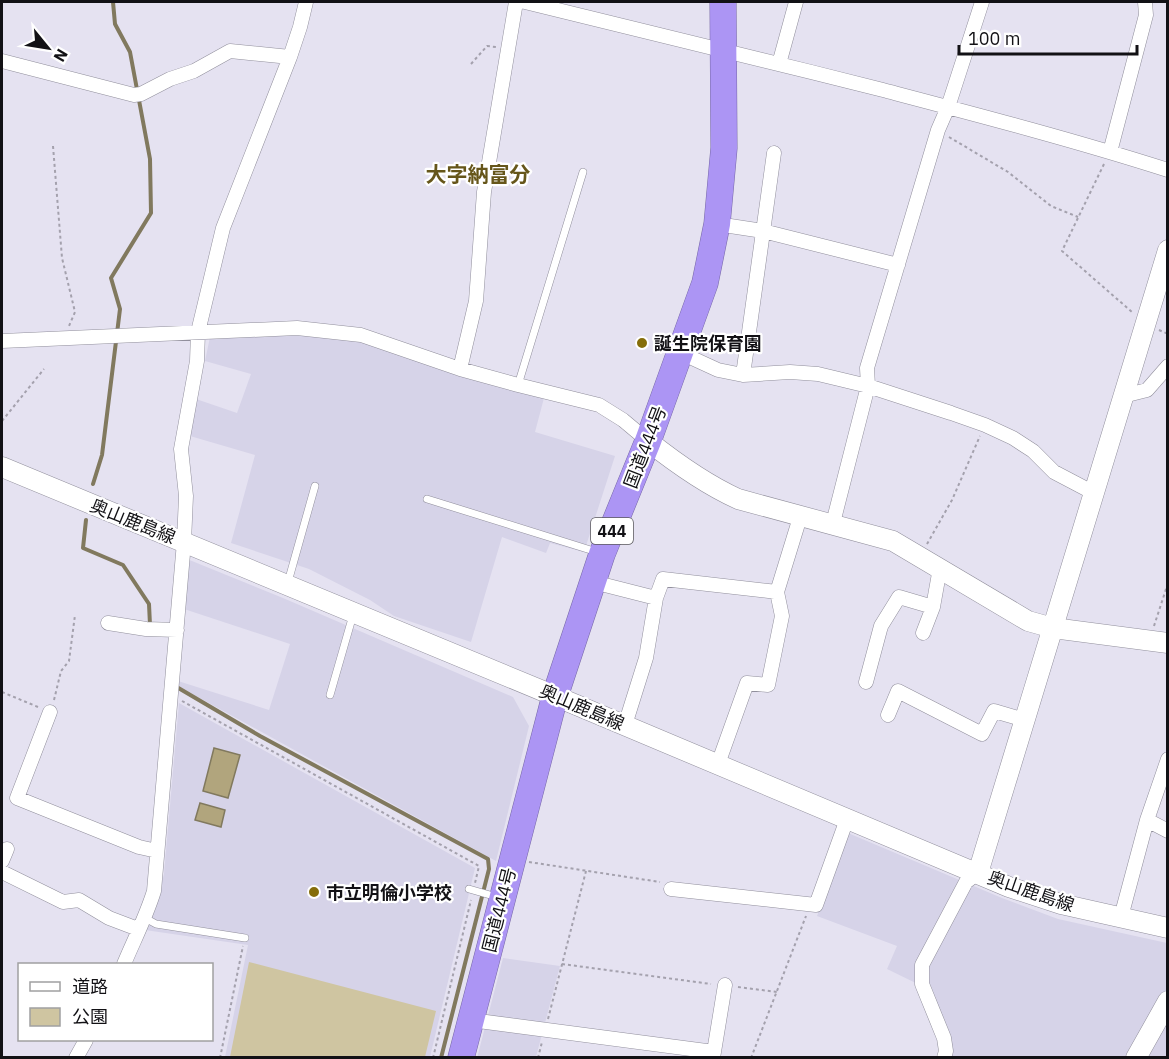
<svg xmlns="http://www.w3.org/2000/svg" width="1169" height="1059" font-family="'IBM Plex Sans','Noto Sans JP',sans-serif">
<rect width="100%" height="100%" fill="#e5e2f1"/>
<path fill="#d6d3e8" d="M300 334 351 338 544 398 535 432 615 456 584 552 550 543 546 553 502 537 471 642 394 616 370 600 309 569 231 543 255 455 190 436 196 399 237 413 251 374 205 361 210 337Z
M187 559 283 598 513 697 529 726 496 861 178 686V681L269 710 290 644 184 609Z
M179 703 475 868 430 1057H225L248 945 145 930 155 910 164 874Z
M848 833 1002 898 1058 919 1167 943V1057H948L928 989 887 969 897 946 817 916Z
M503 958 560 966 536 1057 477 1058Z"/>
<path fill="#cfc5a1" d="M249 962 436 1011 425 1057H230Z"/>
<path fill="#b1a57d" stroke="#81795e" stroke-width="1.5" d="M214 748 240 755 228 798 203 791Z
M200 803 225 810 221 827 195 820Z"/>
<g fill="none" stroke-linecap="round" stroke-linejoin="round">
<path stroke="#81795e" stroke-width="4" d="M93 484 102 455 120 309 111 278 151 213 150 159 130 52 115 24 113 2
M86 520 83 548 123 565 149 604 150 625
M175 686 260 736 488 859 489 869 441 1058"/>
<defs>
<path id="lane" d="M518 385 583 172
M427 499 597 552
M288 582 315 486
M330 695 353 615
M469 889 497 897
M145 918 156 924 245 938"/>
<path id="street" d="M525 2C645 31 764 60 883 90 978 115 1074 140 1168 170
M2 61 134 95 141 94 170 79 194 71 230 51 290 57
M779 64 796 2
M1110 152 1146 15 1145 2
M717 224 763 231 898 265
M2 341 297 328 361 335 460 369 518 385 599 405 623 420 648 441
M681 353 718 370 743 375 790 372 818 374 868 386 951 413 985 425 1013 438 1033 451 1054 472 1094 493
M460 369 476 301 484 192 516 2
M743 375 774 153
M1123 396 1147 390 1168 366
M833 523 868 386 867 368 938 130 948 107 982 2
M593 582 656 598 646 658 625 725
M656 598 663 579 777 592
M108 623 146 629 177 630
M923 633 933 607 940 568
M866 682 881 626 899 597 933 607
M50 712 17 798 139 847 157 851
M888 715 898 691 982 734 994 711 1025 720
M718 764 747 683 768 685 782 616 777 592 801 514
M1147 820 1168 831
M2 861 7 849
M2 872 63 902 79 900 109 918 138 929
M671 889 816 905 847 819
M1121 917 1147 820 1168 759
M124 964C134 940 146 917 154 891L184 542 186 496 181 449 197 361 198 332 223 228 290 57 300 27 306 2
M471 1020 714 1052
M76 1058 86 1040
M713 1058 725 985
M944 1058 946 1051 944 1038 922 984V965L966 882 978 873"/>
<path id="secondary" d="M648 441C677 464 705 484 738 499L893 541 1028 621 1053 628 1168 643
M2 467 555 696 1009 887 1061 904 1168 928
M978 873 1168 250
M1136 1058 1168 1001"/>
<path id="highway" d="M461 1058 555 696 602 554 648 441 705 283 717 224 724 148 723 2"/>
</defs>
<use href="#lane" stroke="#918f9c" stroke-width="8"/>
<use href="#street" stroke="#918f9c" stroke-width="15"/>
<use href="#secondary" stroke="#918f9c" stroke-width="21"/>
<use href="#highway" stroke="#7667a6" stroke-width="27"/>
<path stroke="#a4a1ad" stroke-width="2" stroke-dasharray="3 3" stroke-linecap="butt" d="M471 64 487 46 496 47
M949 137 1008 172 1051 206 1078 217
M53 146 62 258 75 312 69 326
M1104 164 1062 251 1132 312
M1159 330 1168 334
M2 421 44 369
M927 544 952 500 980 436
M1154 626 1168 583
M2 692 38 707
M54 700 61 671 69 661 75 615
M182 701 479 866 475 883
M529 862 660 882
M562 964 711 984
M738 987 777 992
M548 1019 586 871
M220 1058 243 946
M433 1058 471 900
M538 1058 542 1042
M751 1058 806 916"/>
<use href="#lane" stroke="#fff" stroke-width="7"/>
<use href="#street" stroke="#fff" stroke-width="14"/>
<use href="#secondary" stroke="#fff" stroke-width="20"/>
<use href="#highway" stroke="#ac95f4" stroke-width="26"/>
</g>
<g fill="#856d0a" stroke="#fff" stroke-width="2">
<circle cx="642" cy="343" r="6"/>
<circle cx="314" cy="892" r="6"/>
</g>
<g text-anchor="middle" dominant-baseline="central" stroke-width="4.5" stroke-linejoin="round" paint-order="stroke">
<rect fill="#fff" stroke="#59585b" stroke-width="1.5" x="591" y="518" width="42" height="26" rx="4.5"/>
<g font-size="16" font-weight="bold" fill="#121115">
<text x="612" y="531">444</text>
</g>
<g font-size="18" font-weight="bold" fill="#121115" stroke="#fff" text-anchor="start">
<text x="654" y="343">誕生院保育園</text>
<text x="326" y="892">市立明倫小学校</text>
</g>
<g font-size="18" fill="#121115" stroke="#fff">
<text transform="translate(645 447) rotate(-69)">国道444号</text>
<text transform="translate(133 521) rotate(22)">奥山鹿島線</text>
<text transform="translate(582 707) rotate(23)">奥山鹿島線</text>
<text transform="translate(1031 891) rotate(19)">奥山鹿島線</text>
<text transform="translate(499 910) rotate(-76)">国道444号</text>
</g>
<g font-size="21" font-weight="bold" fill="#66561a" stroke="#fff">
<text x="478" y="174">大字納富分</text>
</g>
</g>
<rect width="1169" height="1059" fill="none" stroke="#121115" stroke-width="6"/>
<rect x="18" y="963" width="195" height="78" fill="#ffffff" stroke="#a0a0a1" stroke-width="1.5"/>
<rect x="30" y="982" width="30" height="9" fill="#ffffff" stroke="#a0a0a1" stroke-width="1.5"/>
<text x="72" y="993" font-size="18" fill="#121115">道路</text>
<rect x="30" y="1008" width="30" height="18" fill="#cfc5a1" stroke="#a0a0a1" stroke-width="1.5"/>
<text x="72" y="1023" font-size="18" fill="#121115">公園</text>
<g transform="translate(48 48) rotate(120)" stroke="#ffffff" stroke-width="4.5" paint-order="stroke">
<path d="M0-4.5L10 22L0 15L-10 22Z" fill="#121115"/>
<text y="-9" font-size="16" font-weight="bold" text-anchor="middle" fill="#121115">N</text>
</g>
<path d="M959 45v9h178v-9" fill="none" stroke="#121115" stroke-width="3"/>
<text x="968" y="45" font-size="18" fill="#121115" stroke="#ffffff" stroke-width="4.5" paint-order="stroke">100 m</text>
</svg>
